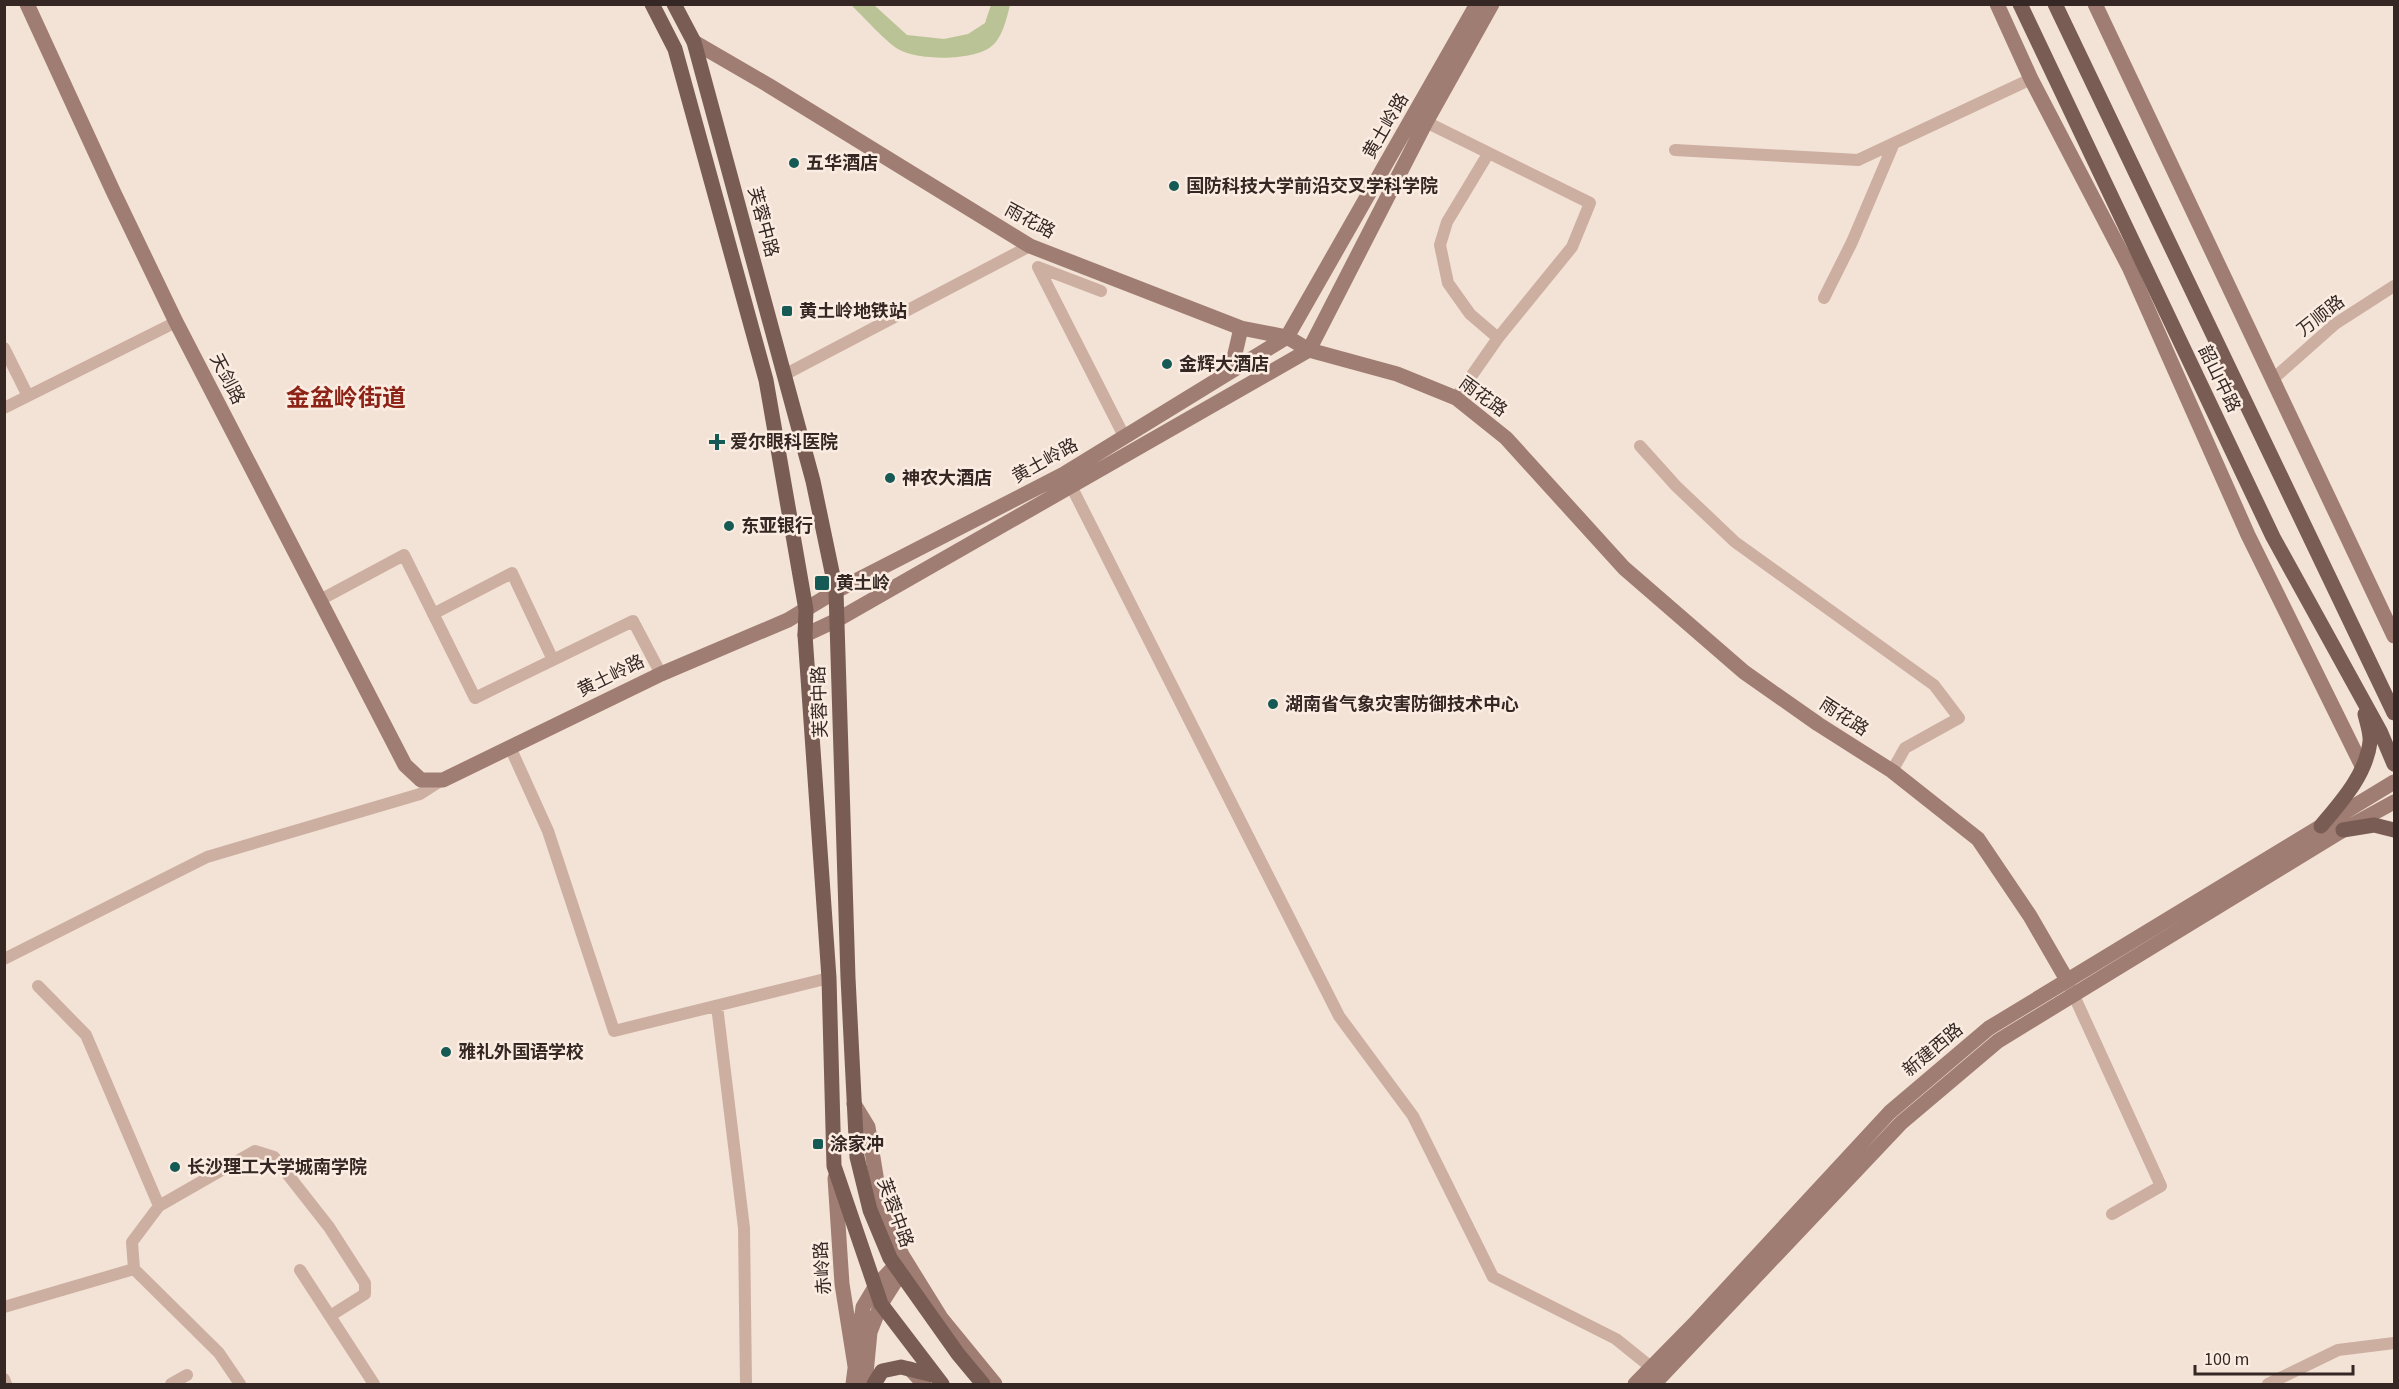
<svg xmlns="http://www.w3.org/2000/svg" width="2399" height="1389" font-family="'Source Sans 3','Noto Sans SC',sans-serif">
<rect width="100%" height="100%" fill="#f3e2d6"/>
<path fill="#b9c395" d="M851 5H874L907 35 944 39 968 34 985 23 991 5H1010C1007 17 1003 34 995 43 979 62 918 61 898 49 886 42 862 15 851 5Z"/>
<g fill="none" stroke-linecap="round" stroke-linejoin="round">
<path stroke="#ccafa1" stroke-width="12" d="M1426 122 1590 203 1572 247 1498 338 1456 398
M1675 150 1858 160 2031 79
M1488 154 1447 222 1440 245 1448 283 1470 314 1498 338
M1101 291 1038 267 1125 438
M1824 298 1852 242 1894 143
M4 348 28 396
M784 375 1030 246
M2273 379 2335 324 2394 286
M4 408 176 322
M1640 446 1676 486 1735 542 1934 685 1959 718 1905 748 1892 771
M1067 478 1339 1016 1413 1116 1493 1277 1616 1339 1652 1368
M320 600 404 555 475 698 633 621 661 674
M433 614 512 573 553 660
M510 747 548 831 614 1031 829 978
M4 959 207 857 420 794 442 780
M38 986 86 1035 159 1206
M2070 987 2161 1186 2112 1214
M717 1006 744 1228 746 1384
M134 1269 132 1242 159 1206 255 1151 274 1157 329 1227 365 1283V1294L330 1316
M300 1270 374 1384
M4 1307 134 1269 219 1353 240 1384
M4 1379 6 1384
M171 1384 187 1375
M2268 1384 2338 1350 2394 1343"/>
<path stroke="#a07d72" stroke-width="15" d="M27 4 113 191 176 322 405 765 421 780H443L661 674 788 620 836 591 1064 474 1287 337 1477 4
M1997 4 2031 79 2129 267 2248 535 2362 766
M2095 4 2394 636
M694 42 768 85 1030 246 1241 328 1287 337 1309 350 1397 374 1456 398 1506 438 1624 568 1744 672 1818 724 1892 771 1978 839 2030 916 2067 980
M1231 371 1241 328
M805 635 837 620 1309 350 1426 122 1492 4
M854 1104 868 1127 877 1182 887 1218 902 1255 941 1318 995 1384
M835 1178 842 1284 855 1366
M910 1369 924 1384
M853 1384 863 1307 875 1287 895 1266
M865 1384 870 1332 881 1304 900 1274
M1635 1384 1694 1324 1890 1112 1989 1028 2394 782
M1654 1384 1901 1123 1998 1041 2343 830 2394 802"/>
<path stroke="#795c54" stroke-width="15" d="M652 4 675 49 766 380 806 610 805 635 829 978 834 1166 881 1304 942 1384
M674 4 694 42 813 481 836 591 848 978 857 1157 870 1210 890 1258 958 1354 983 1384
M2020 4 2273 537 2380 731 2394 764
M2055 4 2394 713
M2321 826C2341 802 2366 775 2370 742 2371 734 2367 723 2365 714
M2343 830 2374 825 2394 830
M874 1384 882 1371 901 1367 933 1375"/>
</g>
<g fill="#165a56" stroke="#fbece2" stroke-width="2">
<circle cx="794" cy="163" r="6"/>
<circle cx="1174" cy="186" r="6"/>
<rect x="781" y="305" width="12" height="12" rx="3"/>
<circle cx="1167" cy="364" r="6"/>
<path d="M714 433h6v6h6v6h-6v6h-6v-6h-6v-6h6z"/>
<circle cx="890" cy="478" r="6"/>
<circle cx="729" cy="526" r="6"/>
<rect x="814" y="575" width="16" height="16" rx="3"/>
<circle cx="1273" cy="704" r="6"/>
<circle cx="446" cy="1052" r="6"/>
<rect x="812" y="1138" width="12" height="12" rx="3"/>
<circle cx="175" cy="1167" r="6"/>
</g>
<g text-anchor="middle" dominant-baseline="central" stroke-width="5" stroke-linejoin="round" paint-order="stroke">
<g font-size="18" fill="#352824" stroke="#fbece2">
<text transform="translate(1386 126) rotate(-60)">黄土岭路</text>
<text transform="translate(1030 221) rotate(28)">雨花路</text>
<text transform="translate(763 222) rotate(75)">芙蓉中路</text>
<text transform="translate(2321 316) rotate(-38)">万顺路</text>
<text transform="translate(227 379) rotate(63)">天剑路</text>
<text transform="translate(2219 379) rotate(64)">韶山中路</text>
<text transform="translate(1483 397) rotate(36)">雨花路</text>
<text transform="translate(1045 461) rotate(-29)">黄土岭路</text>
<text transform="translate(611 676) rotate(-26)">黄土岭路</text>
<text transform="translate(820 702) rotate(-92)">芙蓉中路</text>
<text transform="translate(1844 717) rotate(33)">雨花路</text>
<text transform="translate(1933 1050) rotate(-40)">新建西路</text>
<text transform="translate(895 1213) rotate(70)">芙蓉中路</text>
<text transform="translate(823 1268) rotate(-94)">赤岭路</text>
</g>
<g font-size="18" font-weight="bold" fill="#352824" stroke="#fbece2" text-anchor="start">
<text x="806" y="163">五华酒店</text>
<text x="1186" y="186">国防科技大学前沿交叉学科学院</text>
<text x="799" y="311">黄土岭地铁站</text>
<text x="1179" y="364">金辉大酒店</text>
<text x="730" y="442">爱尔眼科医院</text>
<text x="902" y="478">神农大酒店</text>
<text x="741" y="526">东亚银行</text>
<text x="836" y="583">黄土岭</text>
<text x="1285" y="704">湖南省气象灾害防御技术中心</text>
<text x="458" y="1052">雅礼外国语学校</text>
<text x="830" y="1144">涂家冲</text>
<text x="187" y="1167">长沙理工大学城南学院</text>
</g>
<g font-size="24" font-weight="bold" fill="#8c2316" stroke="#fbece2">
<text x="346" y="398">金盆岭街道</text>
</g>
</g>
<rect width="2399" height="1389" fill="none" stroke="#352824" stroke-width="12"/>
<path d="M2195 1365v9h158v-9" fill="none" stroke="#352824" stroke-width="3"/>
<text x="2204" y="1365" font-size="18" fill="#352824" stroke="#fbece2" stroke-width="4.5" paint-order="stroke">100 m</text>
</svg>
